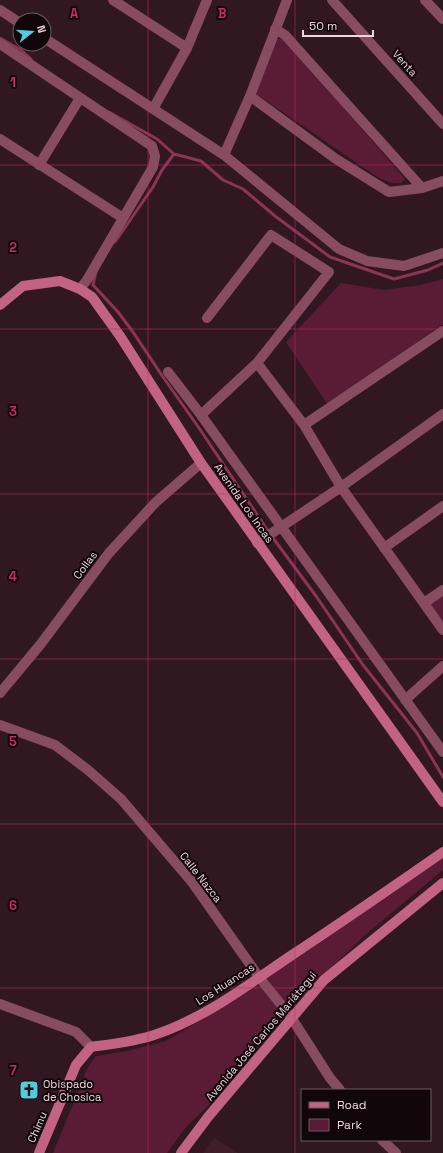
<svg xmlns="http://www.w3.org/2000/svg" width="443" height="1153" font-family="'Space Grotesk',sans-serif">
<rect width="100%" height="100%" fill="#311820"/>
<path fill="#3f1e29" d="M214 1138 238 1153H203Z"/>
<path fill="#5a1b34" d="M278 39H281L287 42 405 179 401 183H392L379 178 256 94 274 42Z
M443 279V324L328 405 286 342 341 283 384 290 421 285Z
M443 593V623L428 603Z
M443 856V870L365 935 289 1010 262 971Z
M255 984 264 988 278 1007 280 1016 210 1104 186 1127 167 1153H53L83 1080C86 1070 89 1064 96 1056L127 1051 166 1041 203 1019Z"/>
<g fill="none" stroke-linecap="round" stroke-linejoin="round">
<path stroke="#8d3356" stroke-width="3" d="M0 38 21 50 31 59
M109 112 157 139 174 154 201 161 223 180 243 189 275 216 330 257 394 279 428 270 443 263
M115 242 153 187 162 170 174 154
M96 272 93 285 118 312 133 332 163 377 199 428 268 531
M273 538 316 596 363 665 417 733 443 777"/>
<path stroke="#884c60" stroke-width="10" d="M113 0 187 48
M332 0 443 124
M425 0 443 19
M0 10 20 23
M275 29 285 35 422 188
M44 38 224 155 339 249 367 261 404 266 443 253
M0 44 152 146 155 156 153 167 87 280 80 289
M250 96 336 159 389 192 422 188 443 181
M153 109 187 48 207 0
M0 139 123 218
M224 155 250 96 287 0
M39 165 80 98
M257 363 304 425 341 487 443 630
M168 372 201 415 443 752
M201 415 257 363 329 272 271 235 207 318
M304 425 443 331
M257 543 341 487 443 414
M384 548 443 506
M424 603 443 590
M0 693 40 645 109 553 156 502 201 463
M405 700 443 666
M0 725 55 745 88 770 121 799 192 882 259 977 291 1017 330 1078 340 1090
M0 1004 76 1032 91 1047
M382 1140 396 1153"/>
<path stroke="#c36384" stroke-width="10" d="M0 305 23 286 60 281 80 289 92 297 120 336 201 463 443 802
M39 1153 76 1065 91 1047C112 1044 133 1042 154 1035 206 1018 250 983 295 953 345 920 394 886 443 852
M181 1153 208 1117 324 980 443 883"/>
</g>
<path fill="none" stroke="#c62b68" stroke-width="1" stroke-opacity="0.55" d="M148 0V1153M295 0V1153M0 165H443M0 329H443M0 494H443M0 659H443M0 824H443M0 988H443"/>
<defs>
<symbol id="church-square" viewBox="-11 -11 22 22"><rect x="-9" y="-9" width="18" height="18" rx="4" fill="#54cadd" stroke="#11070a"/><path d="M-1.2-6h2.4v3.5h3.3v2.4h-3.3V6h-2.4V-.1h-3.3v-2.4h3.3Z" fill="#111"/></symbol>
</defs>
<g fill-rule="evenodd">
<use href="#church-square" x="18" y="1079" width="22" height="22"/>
</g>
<g text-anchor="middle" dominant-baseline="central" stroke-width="4" stroke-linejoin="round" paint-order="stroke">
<g font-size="11" fill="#ebd8dd" stroke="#11070a">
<text transform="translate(405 63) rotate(48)">Venta</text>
<text transform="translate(244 503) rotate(55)">Avenida Los Incas</text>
<text transform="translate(85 565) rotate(-53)">Collas</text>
<text transform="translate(201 877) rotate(52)">Calle Nazca</text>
<text transform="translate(225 984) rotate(-33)">Los Huancas</text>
<text transform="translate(261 1036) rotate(-50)">Avenida José Carlos Mariátegui</text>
<text transform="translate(37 1127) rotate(-67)">Chimu</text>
</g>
<g font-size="11" fill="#ebd8dd" stroke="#11070a" text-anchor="start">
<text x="43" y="1084">Obispado<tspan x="43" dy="13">de Chosica</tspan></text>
</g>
</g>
<g font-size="13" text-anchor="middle" font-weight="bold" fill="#c62b68" stroke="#11070a" stroke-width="4" stroke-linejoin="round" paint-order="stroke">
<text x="74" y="18">A</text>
<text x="222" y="18">B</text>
<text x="13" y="87">1</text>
<text x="13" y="252">2</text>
<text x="13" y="416">3</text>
<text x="13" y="581">4</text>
<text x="13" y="746">5</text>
<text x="13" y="910">6</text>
<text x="13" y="1075">7</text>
</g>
<rect x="301" y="1089" width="130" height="52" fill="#11070a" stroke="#685b5e"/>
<rect x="309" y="1102" width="20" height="6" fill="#c36384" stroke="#685b5e"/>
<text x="337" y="1109" font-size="12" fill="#ebd8dd">Road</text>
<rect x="309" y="1119" width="20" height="12" fill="#5a1b34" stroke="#685b5e"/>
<text x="337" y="1129" font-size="12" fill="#ebd8dd">Park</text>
<g transform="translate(32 32) rotate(73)"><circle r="19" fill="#11070a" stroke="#685b5e"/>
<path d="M0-3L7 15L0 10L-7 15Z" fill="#54cadd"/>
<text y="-6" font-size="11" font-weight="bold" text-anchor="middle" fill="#ebd8dd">N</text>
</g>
<path d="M303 30v6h70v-6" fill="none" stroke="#ebd8dd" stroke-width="2"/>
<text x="309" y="30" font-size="12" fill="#ebd8dd" stroke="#11070a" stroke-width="3" paint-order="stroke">50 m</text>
</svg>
